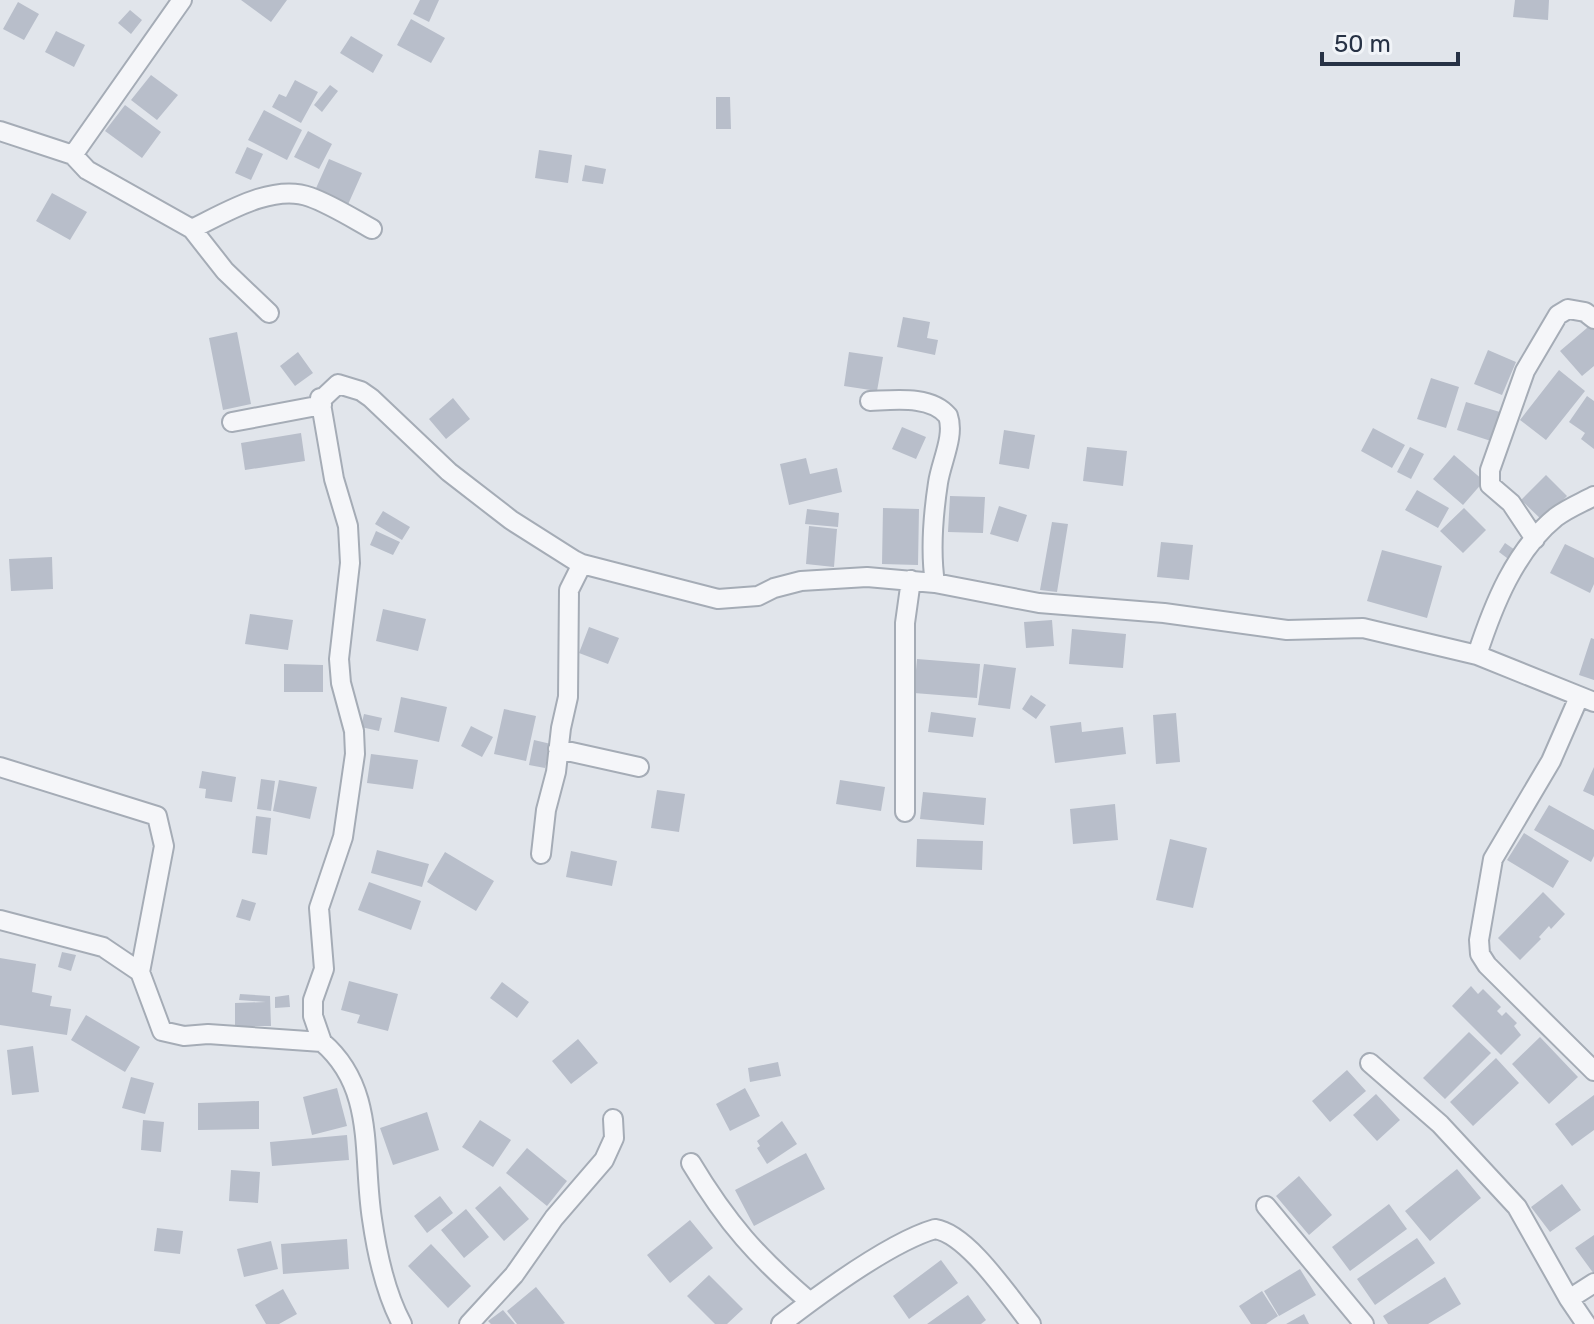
<svg xmlns="http://www.w3.org/2000/svg" width="1594" height="1324" font-family="Rubik,sans-serif">
<rect width="100%" height="100%" fill="#e1e5eb"/>
<path fill="#b8beca" d="M241 0H287L271 22Z
M420 0H439L429 22 413 14Z
M1515 0H1549L1548 20 1513 17Z
M18 2 39 14 24 40 3 29Z
M130 10 142 20 131 34 118 23Z
M411 19 445 38 431 63 397 45Z
M56 31 85 45 74 67 45 52Z
M351 36 383 55 373 73 340 53Z
M151 75 178 95 157 120 131 100Z
M295 80 318 92 301 123 272 107 279 94 286 97Z
M330 85 338 91 322 112 314 105Z
M716 97H730L731 129H716Z
M125 105 161 132 142 158 105 131Z
M264 110 302 130 287 160 248 140Z
M308 131 332 144 319 169 294 157Z
M247 147 263 154 251 180 235 173Z
M539 150 572 155 568 183 535 178Z
M329 159 362 173 346 209 313 195Z
M585 165 606 169 603 184 582 181Z
M52 193 87 212 70 240 36 221Z
M903 317 930 322 927 338 938 340 935 355 897 347Z
M1594 322V366L1582 376 1560 351Z
M237 332 251 404 223 410 209 338Z
M1488 350 1516 362 1502 395 1474 384Z
M298 352 313 373 295 386 280 366Z
M849 352 883 357 877 391 844 386Z
M1559 370 1585 391 1546 440 1520 420Z
M1431 378 1459 387 1446 428 1417 419Z
M1587 396 1594 401V449L1581 439 1585 433 1569 422Z
M453 398 470 419 446 439 429 419Z
M1466 402 1500 412 1491 441 1457 430Z
M902 427 926 437 916 459 892 449Z
M1373 428 1405 445 1392 468 1361 451Z
M1004 430 1035 435 1029 469 999 464Z
M301 433 305 461 245 470 241 443Z
M1087 447 1127 451 1123 486 1083 481Z
M1410 447 1424 454 1411 479 1397 472Z
M1454 455 1484 481 1463 505 1433 479Z
M806 458 810 474 837 468 842 492 789 505 780 464Z
M1546 475 1567 496 1543 521 1521 500Z
M1417 490 1449 508 1438 528 1405 510Z
M950 496 985 497 983 533 948 532Z
M999 506 1027 515 1018 542 990 534Z
M883 508 919 509 918 565 882 564Z
M1464 508 1486 530 1463 553 1440 531Z
M807 509 839 513 838 527 805 524Z
M383 511 410 527 402 540 375 524Z
M1052 522 1068 524 1057 592 1040 590Z
M809 526 837 529 834 567 806 564Z
M376 531 400 542 393 555 370 545Z
M1161 542 1193 545 1189 580 1157 577Z
M1505 543 1518 552 1511 561 1499 552Z
M1565 544 1594 558V584L1590 593 1550 573Z
M1382 550 1442 566 1427 618 1367 601Z
M52 557 53 589 11 591 9 559Z
M383 609 426 619 418 651 376 641Z
M250 614 293 620 288 650 245 644Z
M1052 620 1054 646 1026 648 1024 622Z
M589 627 619 638 608 664 579 653Z
M1072 629 1126 634 1123 668 1069 664Z
M1591 638 1594 639V680L1579 675Z
M917 659 980 664 977 698 914 693Z
M284 664 323 665V692H284Z
M984 664 1016 668 1010 709 978 705Z
M1031 695 1046 705 1036 719 1022 709Z
M401 697 447 707 439 742 394 732Z
M504 709 536 716 526 761 494 754Z
M931 712 976 718 973 737 928 732Z
M1176 713 1180 762 1156 764 1153 715Z
M364 714 382 718 379 731 361 727Z
M1081 722 1082 732 1123 727 1126 754 1055 763 1050 726Z
M471 726 493 737 482 757 461 746Z
M534 740 551 744 545 768 529 765Z
M371 754 418 760 413 789 367 783Z
M1594 767V796L1583 791Z
M202 771 236 777 232 802 205 798 206 789 199 788Z
M261 779 275 781 271 811 257 809Z
M279 780 317 787 310 819 273 811Z
M840 780 885 787 881 811 836 804Z
M657 790 685 794 679 832 651 828Z
M923 792 986 798 984 825 920 819Z
M1115 804 1118 840 1073 844 1070 809Z
M1549 805 1594 830V856L1591 862 1534 830Z
M256 816 271 818 267 855 252 853Z
M1524 833 1569 861 1553 888 1507 860Z
M917 839 983 841 982 870 916 867Z
M1170 839 1207 848 1193 908 1156 900Z
M377 850 429 864 422 887 371 873Z
M571 851 617 861 612 886 566 877Z
M445 852 494 881 476 911 427 882Z
M369 882 421 901 411 930 358 910Z
M1543 892 1565 914 1551 929 1549 926 1539 937 1541 939 1520 960 1498 938Z
M242 899 256 903 250 921 236 917Z
M62 952 76 955 71 971 58 967Z
M0 958 36 964 32 992 52 996 50 1006 71 1009 67 1035 0 1025Z
M349 981 398 994 388 1031 357 1023 360 1015 341 1010Z
M502 982 529 1002 517 1018 490 998Z
M1471 986 1478 994 1483 989 1501 1007 1497 1011 1502 1016 1506 1012 1517 1023 1514 1026 1521 1035 1501 1055 1452 1006Z
M240 994 270 996 271 1026H235V1003L266 1002 239 1000Z
M289 995 290 1007 275 1008V997Z
M86 1015 140 1047 125 1072 71 1040Z
M1469 1032 1491 1053 1445 1099 1423 1078Z
M1540 1037 1578 1077 1549 1104 1512 1064Z
M578 1039 598 1063 571 1084 552 1061Z
M33 1046 39 1092 12 1095 7 1050Z
M1496 1058 1519 1083 1473 1126 1450 1102Z
M778 1062 781 1076 750 1082 748 1068Z
M1347 1070 1366 1091 1330 1122 1312 1101Z
M131 1077 154 1083 145 1114 122 1108Z
M337 1088 347 1126 312 1135 303 1097Z
M745 1088 760 1116 730 1131 716 1104Z
M1376 1094 1400 1120 1377 1141 1353 1115Z
M1594 1095V1130L1572 1146 1555 1124Z
M259 1101V1129L198 1130V1103Z
M427 1112 439 1150 393 1165 380 1128Z
M143 1120 164 1122 161 1152 141 1150Z
M480 1120 511 1140 493 1167 462 1147Z
M782 1121 797 1144 767 1164 757 1148 760 1146 757 1141Z
M347 1135 349 1160 272 1166 270 1142Z
M527 1148 567 1181 547 1206 506 1173Z
M806 1153 825 1189 754 1226 735 1190Z
M1457 1169 1481 1198 1430 1241 1405 1211Z
M231 1170 260 1172 258 1203 229 1201Z
M1299 1176 1332 1215 1309 1235 1276 1196Z
M1562 1184 1581 1210 1550 1232 1531 1207Z
M500 1186 529 1219 504 1241 475 1208Z
M440 1196 453 1213 427 1233 414 1216Z
M1389 1204 1407 1229 1350 1271 1332 1247Z
M466 1209 489 1237 464 1258 441 1230Z
M690 1220 713 1248 670 1283 647 1255Z
M157 1228 183 1231 180 1254 154 1251Z
M1594 1235V1274L1575 1248Z
M1417 1238 1435 1263 1375 1305 1357 1279Z
M347 1239 349 1269 283 1274 281 1244Z
M271 1241 278 1269 244 1277 237 1249Z
M431 1244 471 1286 448 1308 408 1266Z
M941 1260 958 1283 909 1319 893 1296Z
M1300 1269 1316 1295 1279 1316 1264 1291Z
M709 1275 743 1309 727 1324H715L687 1296Z
M1445 1277 1461 1304 1428 1324H1388L1383 1316Z
M536 1287 565 1323 563 1324H517L507 1311Z
M283 1289 297 1314 279 1324H266L255 1305Z
M1262 1291 1278 1316 1266 1324H1251L1239 1306Z
M968 1295 986 1320 981 1324H927Z
M503 1310 515 1324H491L488 1321Z
M1304 1314 1309 1324H1286Z"/>
<g fill="none" stroke-linecap="round" stroke-linejoin="round">
<defs>
<path id="street" d="M0 131 73 155 87 170 192 229 225 271 269 313
M73 155 182 0
M192 229C225 213 273 183 310 197 332 205 352 218 372 229
M870 401C894 400 931 395 948 416 955 436 941 462 938 483 933 516 930 550 935 583
M232 422 322 405
M1535 539 1511 503 1490 485V470L1525 371 1558 315 1568 309 1585 312 1594 319
M1477 655C1493 606 1515 550 1556 517 1568 508 1581 503 1594 496
M1579 697 1551 761 1493 859 1479 940 1480 954 1487 965 1594 1071
M558 749 639 767
M0 767 157 816 164 846 140 972
M905 812V623L911 580
M541 854 546 810 556 772 561 728 568 697 569 590 582 564
M0 920 103 947 140 972 162 1031 184 1036 208 1034 322 1042C376 1088 362 1155 372 1219 377 1254 385 1292 402 1324
M322 1042 313 1016V1000L324 969 319 908 343 837 355 754 354 731 341 683 339 659 350 563 348 526 334 479 320 398 322 399 338 384 361 391 371 398 449 472 511 520 574 560 582 564 718 599 758 596 774 588 801 581 867 577 935 583 1039 603 1164 613 1287 630 1363 628 1477 655 1594 702
M1370 1063 1440 1124 1517 1207 1569 1299
M691 1163C727 1223 757 1257 810 1302
M1266 1206 1364 1324
M469 1324 514 1275 554 1218 604 1160 614 1138 613 1119
M781 1324C820 1294 890 1242 935 1229 968 1234 1009 1297 1031 1324
M1586 1324 1569 1299 1594 1283"/>
</defs>
<use href="#street" stroke="#a5acb6" stroke-width="22"/>
<use href="#street" stroke="#f5f6f9" stroke-width="18"/>
</g>
<path d="M1322 52v12h136v-12" fill="none" stroke="#273245" stroke-width="4"/>
<text x="1334" y="52" font-size="24" fill="#273245" stroke="#f1f4f8" stroke-width="6" paint-order="stroke">50 m</text>
</svg>
